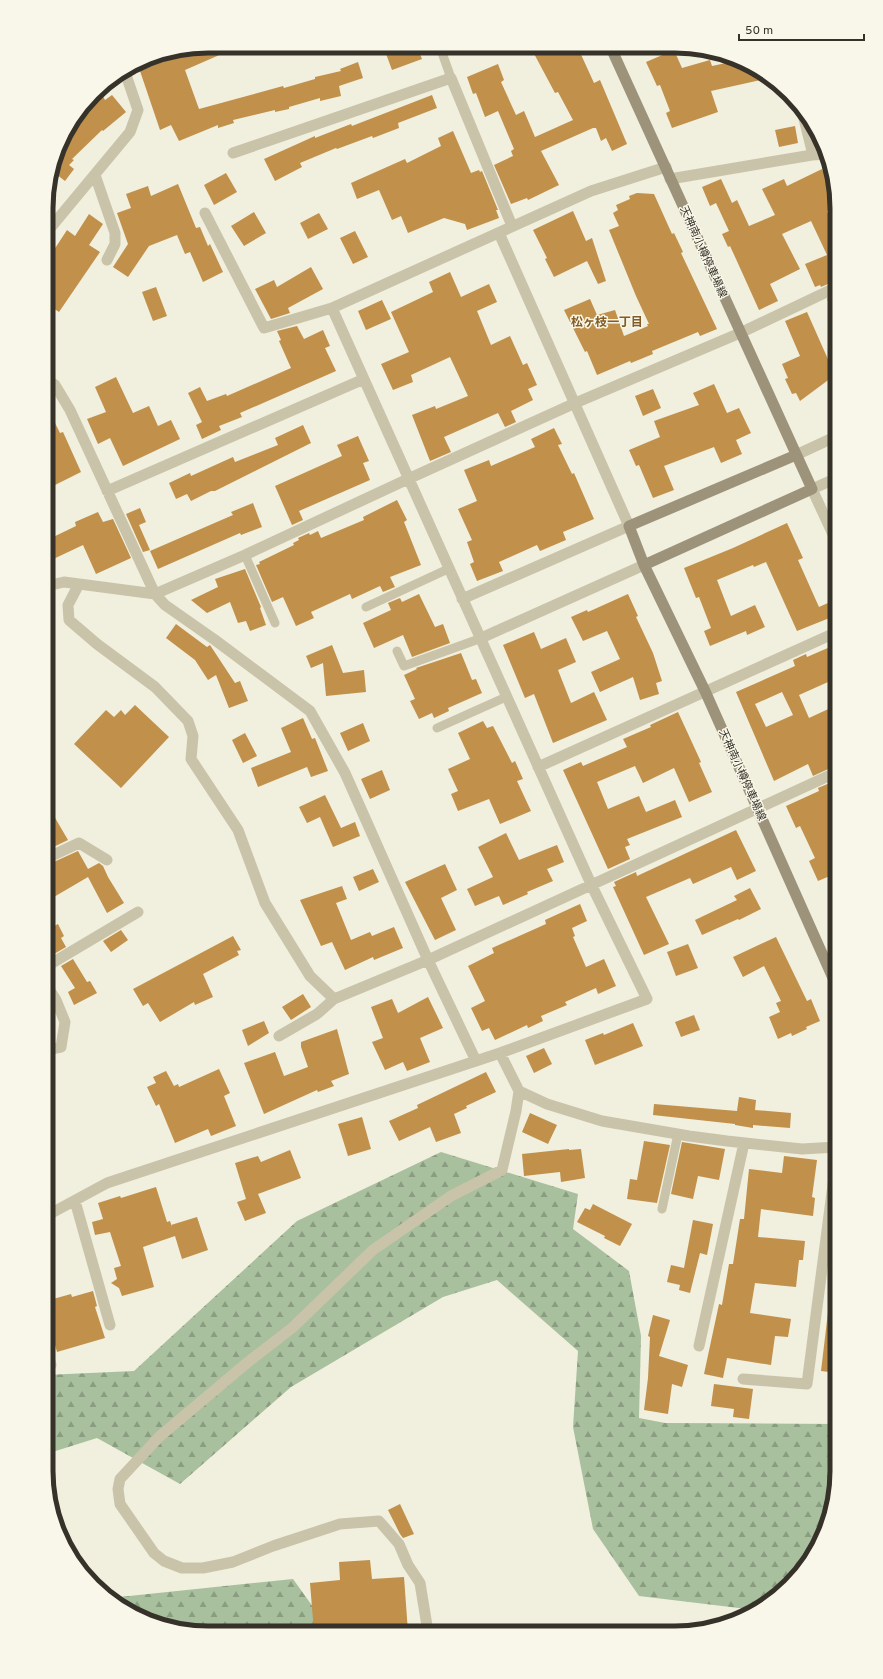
<svg xmlns="http://www.w3.org/2000/svg" width="883" height="1679" font-family="Overpass,'Noto Sans JP',sans-serif">
<defs>
<pattern id="forest-firs" width="22" height="20" patternUnits="userSpaceOnUse"><rect width="22" height="20" fill="#a8c09d"/><path d="M5 1l3.5 6h-7zM16 11l3.5 6h-7z" fill="#8a9d80"/></pattern>
</defs>
<rect width="100%" height="100%" fill="#f1efdd"/>
<path fill="url(#forest-firs)" d="M441 1152 578 1194 573 1229 629 1271 641 1336 639 1418 665 1423 837 1424V1481L825 1533 803 1570 781 1590 747 1609 639 1596 593 1529 573 1427 578 1351 497 1280 443 1297 291 1387 180 1484 97 1438 46 1454V1375L134 1371 297 1221Z
M293 1579 331 1632H187L146 1621 110 1598Z"/>
<path fill="#c1904b" fill-rule="evenodd" d="M208 46H240L185 70 199 109 283 86 284 88 315 79V77L341 71 340 69 358 62 363 78 339 86 341 96 320 101V98L289 107V109L275 112V110L233 120 234 123 218 128V125L179 141 171 125 160 130 140 71 165 61 162 55Z
M392 47H417L422 59 392 70 385 51Z
M531 48H578L594 83 600 80 627 144 612 151 606 138 601 141 596 128H593L541 151 559 185 528 200 527 198 511 204 494 165 513 156 511 151 514 149 498 111 485 117 476 93 473 94 467 77 498 64 504 80 501 82 516 115 524 111 535 137 573 120 558 92 555 93Z
M674 50 682 68 710 60 712 66 740 60 746 63 770 78 711 91 718 112 672 128 666 113 670 111 660 85 657 86 646 62Z
M99 89 105 100 112 95 126 112 103 131 102 130 72 159 74 160 69 165 74 169 65 181 52 171 57 154 69 140 64 135Z
M432 95 437 108 398 123 399 128 373 138 372 136 337 149 336 148 300 163 302 167 275 181 264 159 315 136V138L351 124 352 126Z
M795 126 798 143 779 147 775 130Z
M453 131 471 173 479 170 480 172 482 171 498 210H496L499 218 467 230 465 224 444 218 408 233 401 216 392 220 379 190 357 199 351 183 405 159 407 163 441 146 438 138Z
M822 169 835 197 837 207 827 211 837 232V280L821 287 820 285 815 287 805 264 827 255 811 221 782 234 800 269 770 284 778 301 759 310 736 259 730 246 728 247 722 234 729 231 716 203 710 206 702 187 721 179 732 203 737 200 749 226 775 215 762 189 784 179 787 186Z
M226 173 237 192 214 205 204 185Z
M178 184 196 228 200 227 208 246 210 244 223 272 203 282 190 252 185 254 177 235 149 246 128 277 113 267 128 244 117 213 131 208 126 194 148 186 151 196Z
M637 193 654 194 672 234 674 233 683 252 681 253 717 329 700 336 698 332 652 351 653 354 631 363 630 361 597 375 587 351 585 352 564 310 590 299 597 315 615 310 624 336 648 326 647 324H649L636 296 609 230 619 226 613 213 618 210 616 205 630 199 629 196Z
M573 211 586 241 592 238 606 281 598 284 587 261 554 277 545 259 547 258 533 230Z
M254 212 266 233 244 246 231 226Z
M319 213 328 229 308 239 300 223Z
M89 214 103 224 89 245 100 252 59 312 47 304V289L55 278 47 273 54 263 48 259 67 230 75 236Z
M355 231 368 257 353 264 340 238Z
M311 267 323 289 288 308 290 313 271 319 255 289 274 280 277 287Z
M450 272 461 297 489 284 497 302 477 311 491 345 510 336 523 365 527 363 537 385 528 389 533 400 511 411 516 422 505 427 498 413 444 437 451 452 430 461 412 415 435 406 436 409 468 396 450 357 411 375 413 382 393 390 381 364 409 352 391 312 433 292 429 282Z
M156 287 167 316 153 321 142 292Z
M837 295V320L827 299Z
M382 300 391 319 366 330 358 311Z
M807 312 835 375 800 401 796 393 792 394 785 379 788 378 782 364 800 356 785 321Z
M297 326 304 339 323 330 330 346 325 348 336 371 240 413 242 417 219 426 221 430 202 439 196 425 202 422 188 393 200 387 207 401 226 394 227 396 291 368 279 341 281 340 277 331Z
M116 377 133 413 149 406 158 426 171 420 180 439 123 466 110 438 98 444 87 419 106 412 95 387Z
M714 384 727 413 739 408 751 433 736 440 742 454 721 463 714 447 664 466 674 490 653 498 639 465 636 466 629 450 660 437 654 421 699 405 693 393Z
M653 389 661 408 643 416 635 396Z
M47 407 60 433 63 432 81 472 47 489Z
M303 425 311 443 215 491H211L191 501 187 494 176 499 169 483 190 473 191 476 233 457 235 462 278 445 275 438Z
M554 428 562 444 558 445 572 474 574 473 594 519 563 532 566 540 540 551 537 545 499 562 503 571 477 581 470 564 474 562 467 542 472 540 458 509 477 501 464 470 489 460 491 466 535 447 531 439Z
M358 436 369 461 363 463 370 480 299 511 303 520 292 525 275 486 342 456 337 445Z
M397 500 407 520 404 522 421 565 390 577 395 587 383 592 380 586 352 599 350 594 311 612 314 618 296 626 283 597 272 602 256 565 260 564 259 562 294 545 293 543 299 540 298 538 309 533 310 535 318 531 321 538 364 520 363 517Z
M253 503 262 527 241 535 240 533 158 569 150 551 233 515 231 512Z
M140 508 146 522 139 525 150 550 143 552 126 514Z
M98 512 103 522 113 519 131 558 96 574 83 545 47 562V540L76 526 75 522Z
M787 523 803 558 798 560 819 607 837 599V615L797 631 766 562 754 567 753 565 717 580 731 616 755 605 765 627 747 635 746 631 710 646 704 631 711 628 699 597 696 598 684 568 733 548Z
M245 569 261 607 260 608 266 625 250 631 246 621 238 623 230 602 207 613 191 600 218 587 215 579Z
M419 594 435 627 443 624 450 643 412 657 403 635 374 648 363 623 391 610 388 603 400 598 402 602Z
M628 594 638 616 636 617 653 653 662 681 656 683 659 694 640 700 633 677 600 692 591 672 620 659 607 631 583 641 571 617 587 610 588 612Z
M176 624 207 647 210 645 235 683 240 681 248 701 229 708 216 675 208 680 195 660 166 638Z
M534 632 541 649 566 638 576 662 558 670 571 703 594 692 607 720 553 743 534 694 525 698 503 645Z
M837 644V678L799 695 809 718 837 705V765L813 776 808 764 774 781 736 692 795 666 793 660 806 654 807 657ZM782 692 793 715 766 727 755 704Z
M332 645 343 673 364 670 366 692 326 696 323 663 311 668 306 656Z
M461 653 472 680 476 679 482 693 448 708 449 711 434 718 432 713 419 719 410 701 415 699 404 675 417 669 416 668Z
M135 705 169 737 121 788 74 744 106 710 114 717 121 710 125 715Z
M678 712 701 762 699 763 712 792 689 802 674 768 643 783 635 766 597 782 608 809 639 796 646 812 675 800 682 817 627 839 630 845 625 847 630 859 608 869 563 770 581 762 583 766 627 747 623 739 651 727 650 725Z
M303 718 312 739 315 738 328 771 311 777 307 767 258 787 251 768 291 752 281 728Z
M483 721 487 728 493 726 512 763 515 761 523 779 517 781 531 811 500 824 489 799 458 811 451 794 458 791 448 769 470 759 458 733Z
M363 723 370 741 348 751 340 733Z
M245 733 257 756 243 763 232 740Z
M382 770 390 790 370 799 361 779Z
M837 780V873L818 881 809 861 815 858 800 826 796 828 786 806 819 791 818 788Z
M325 795 341 828 355 822 360 836 333 847 320 817 307 823 299 807Z
M47 804 68 840 47 850Z
M736 830 756 871 737 880 731 867 693 884 690 878 646 897 669 944 644 955 613 887 616 886 614 882 636 872 637 876Z
M506 833 519 860 557 845 564 862 547 869 553 881 527 892 528 894 503 905 499 896 475 906 467 889 493 877 478 847Z
M78 851 88 869 99 863 103 866 108 877 124 903 107 913 88 877 47 901V865Z
M445 864 457 890 441 898 456 930 435 940 405 882Z
M373 869 379 882 359 891 353 877Z
M342 886 347 899 336 903 351 940 370 932 372 936 394 927 403 948 374 960 373 957 345 970 332 942 321 946 300 900Z
M750 888 761 909 739 920 738 919 702 935 695 920 737 900 734 896Z
M580 904 587 921 572 928 575 936 573 937 586 967 604 959 616 986 598 994 596 988 565 1002 567 1005 541 1016 543 1021 528 1028 527 1025 495 1040 489 1028 482 1031 471 1008 485 1001 468 966 494 953 492 948 546 924 545 920Z
M47 914 54 926 58 924 64 936 61 938 66 947 54 954 49 945 47 946Z
M121 930 128 940 111 952 103 941Z
M233 936 241 950 237 951 239 955 203 974 213 997 195 1005 194 1002 160 1022 148 1003 143 1006 133 989Z
M776 937 807 1001 811 999 820 1021 806 1027 807 1029 792 1036 791 1033 778 1039 769 1017 780 1012 776 1003 781 1001 764 966 743 977 733 957Z
M688 944 698 968 676 976 667 952Z
M73 959 87 982 90 981 97 993 74 1005 68 992 75 988 61 966Z
M303 994 311 1007 291 1020 282 1007Z
M428 997 443 1028 420 1038 430 1062 407 1071 403 1062 385 1070 372 1042 383 1038 371 1007 392 999 398 1013Z
M694 1015 700 1030 681 1037 675 1022Z
M264 1021 269 1033 248 1046 242 1030Z
M633 1023 643 1046 595 1065 585 1040 603 1033 604 1035Z
M337 1029 349 1074 331 1081 334 1086 318 1092 317 1090 264 1114 244 1063 275 1052 284 1076 308 1067 301 1047V1042Z
M544 1048 552 1064 534 1073 526 1056Z
M219 1069 230 1093 224 1096 236 1126 211 1136 208 1129 175 1143 159 1104 156 1106 147 1087 156 1083 153 1077 166 1071 174 1086 178 1084 179 1087Z
M486 1072 496 1092 466 1106 467 1108 454 1114 461 1133 436 1142 430 1127 399 1141 389 1121 418 1108 417 1105Z
M739 1097 756 1100 755 1110 791 1113 790 1128 753 1125V1128L735 1125V1124L653 1115 654 1104 737 1111Z
M530 1113 557 1125 548 1144 522 1132Z
M362 1117 371 1149 348 1156 338 1124Z
M644 1141 670 1145 657 1203 627 1199 630 1179 637 1180Z
M682 1142 725 1149 719 1180 698 1176 693 1199 671 1194Z
M569 1149V1150L581 1149 585 1178 561 1182 560 1172 524 1176 522 1154Z
M290 1150 301 1178 258 1194 266 1213 245 1221 237 1202 246 1199 235 1163 258 1156 261 1162Z
M784 1156 817 1160 812 1197 815 1198 813 1216 761 1209 758 1237 805 1241 803 1260H799L796 1287 755 1283 750 1313 791 1319 788 1337 775 1336 771 1365 727 1358 723 1378 704 1374 719 1304 722 1305 729 1264H733L740 1219H744L749 1169 782 1173Z
M156 1187 167 1222 170 1221 172 1227 171 1225 197 1217 208 1250 182 1259 175 1236 143 1247 154 1287 122 1296 119 1288 111 1283 117 1279 114 1268 121 1266 110 1232 95 1235 92 1222 103 1219 98 1203 120 1196 121 1198Z
M593 1204 632 1224 620 1246 604 1238 605 1236 577 1222 585 1208 590 1210Z
M693 1220 713 1224 707 1255 700 1253 690 1293 679 1290 680 1285 667 1282 671 1265 684 1268Z
M93 1291 97 1306 95 1307 105 1338 57 1352 46 1313V1301L71 1294 72 1297Z
M828 1312 837 1313V1373L821 1371Z
M653 1315 670 1320 659 1356 688 1365 682 1387 672 1384 668 1414 644 1410 648 1378 650 1337 648 1336Z
M714 1384 753 1389 749 1419 733 1417 734 1409 711 1406Z
M400 1504 414 1534 403 1538 400 1534 388 1510Z
M370 1560 372 1579 404 1577 408 1632H314L310 1583 340 1580 339 1562Z"/>
<g fill="none" stroke-linecap="round" stroke-linejoin="round">
<path stroke="#c9c3a9" stroke-width="9" d="M440 47 451 78
M800 107 812 155
M245 555 275 623
M366 607 448 569
M397 651 404 666 479 639
M437 728 506 697
M662 1209 678 1134"/>
<path stroke="#c9c3a9" stroke-width="11" d="M233 153 451 78 512 226
M95 175 115 233V244L107 260
M670 179 812 155 827 154
M205 213 264 328 332 308 591 191 666 167
M47 232 130 132 138 110 125 72
M47 380 55 385 70 410 155 594 165 605 215 640 310 711 345 773 428 960 476 1061
M812 489 837 543
M107 491 364 379
M79 584 68 605 69 620 97 644 155 687 188 721 193 736 191 759 238 830 265 903 310 976 334 999 428 960 837 772
M47 586 64 582 155 594 245 555 408 479 573 404 740 333 837 287
M462 599 629 526
M479 639 644 565
M538 767 837 632
M47 858 79 843 107 860
M47 966 138 912
M279 1036 317 1014 334 999
M46 1050 61 1047 65 1022 56 1000 47 986
M500 1053 519 1091 547 1104 602 1121 689 1136 727 1141 802 1149 837 1147
M75 1201 110 1325
M46 1216 107 1183 500 1053 647 999 591 884 332 308
M699 1346 744 1143
M46 1347 51 1365
M743 1379 807 1384 837 1154
M428 1632 420 1583 408 1565 399 1544 379 1521 340 1524 273 1546 233 1562 203 1568H182L164 1561 154 1553 120 1504 118 1489 120 1479 159 1437 248 1362 292 1328 373 1250 451 1196 502 1170 516 1111 519 1091"/>
<path stroke="#c9c3a9" stroke-width="11" d="M499 233 629 526
M796 455 837 436
M812 489 837 478"/>
<path stroke="#9d937a" stroke-width="11" d="M611 48 812 489 644 565
M796 455 629 526 644 565 705 691 837 987"/>
</g>
<g text-anchor="middle" dominant-baseline="central" stroke-width="3" stroke-linejoin="round" paint-order="stroke">
<g font-size="11" fill="#363229" stroke="#f9f7e9">
<text transform="translate(703 252) rotate(66)">天神南小樽停車場線</text>
<text transform="translate(742 775) rotate(66)">天神南小樽停車場線</text>
</g>
<g font-size="12" font-weight="bold" fill="#835b25" stroke="#f9f7e9">
<text x="607" y="323">松ヶ枝一丁目</text>
</g>
</g>
<path d="M0 0H883V1679H0ZM208 53H675A155 155 0 0 1 830 208V1471A155 155 0 0 1 675 1626H208A155 155 0 0 1 53 1471V208A155 155 0 0 1 208 53Z" fill="#f9f7e9" fill-rule="evenodd"/>
<path fill="none" stroke="#363229" stroke-width="5" d="M208 53H675A155 155 0 0 1 830 208V1471A155 155 0 0 1 675 1626H208A155 155 0 0 1 53 1471V208A155 155 0 0 1 208 53Z"/>
<path d="M739 34v6h125v-6" fill="none" stroke="#363229" stroke-width="2"/>
<text x="745" y="34" font-size="12" fill="#363229" stroke="#f9f7e9" stroke-width="3" paint-order="stroke">50 m</text>
</svg>
